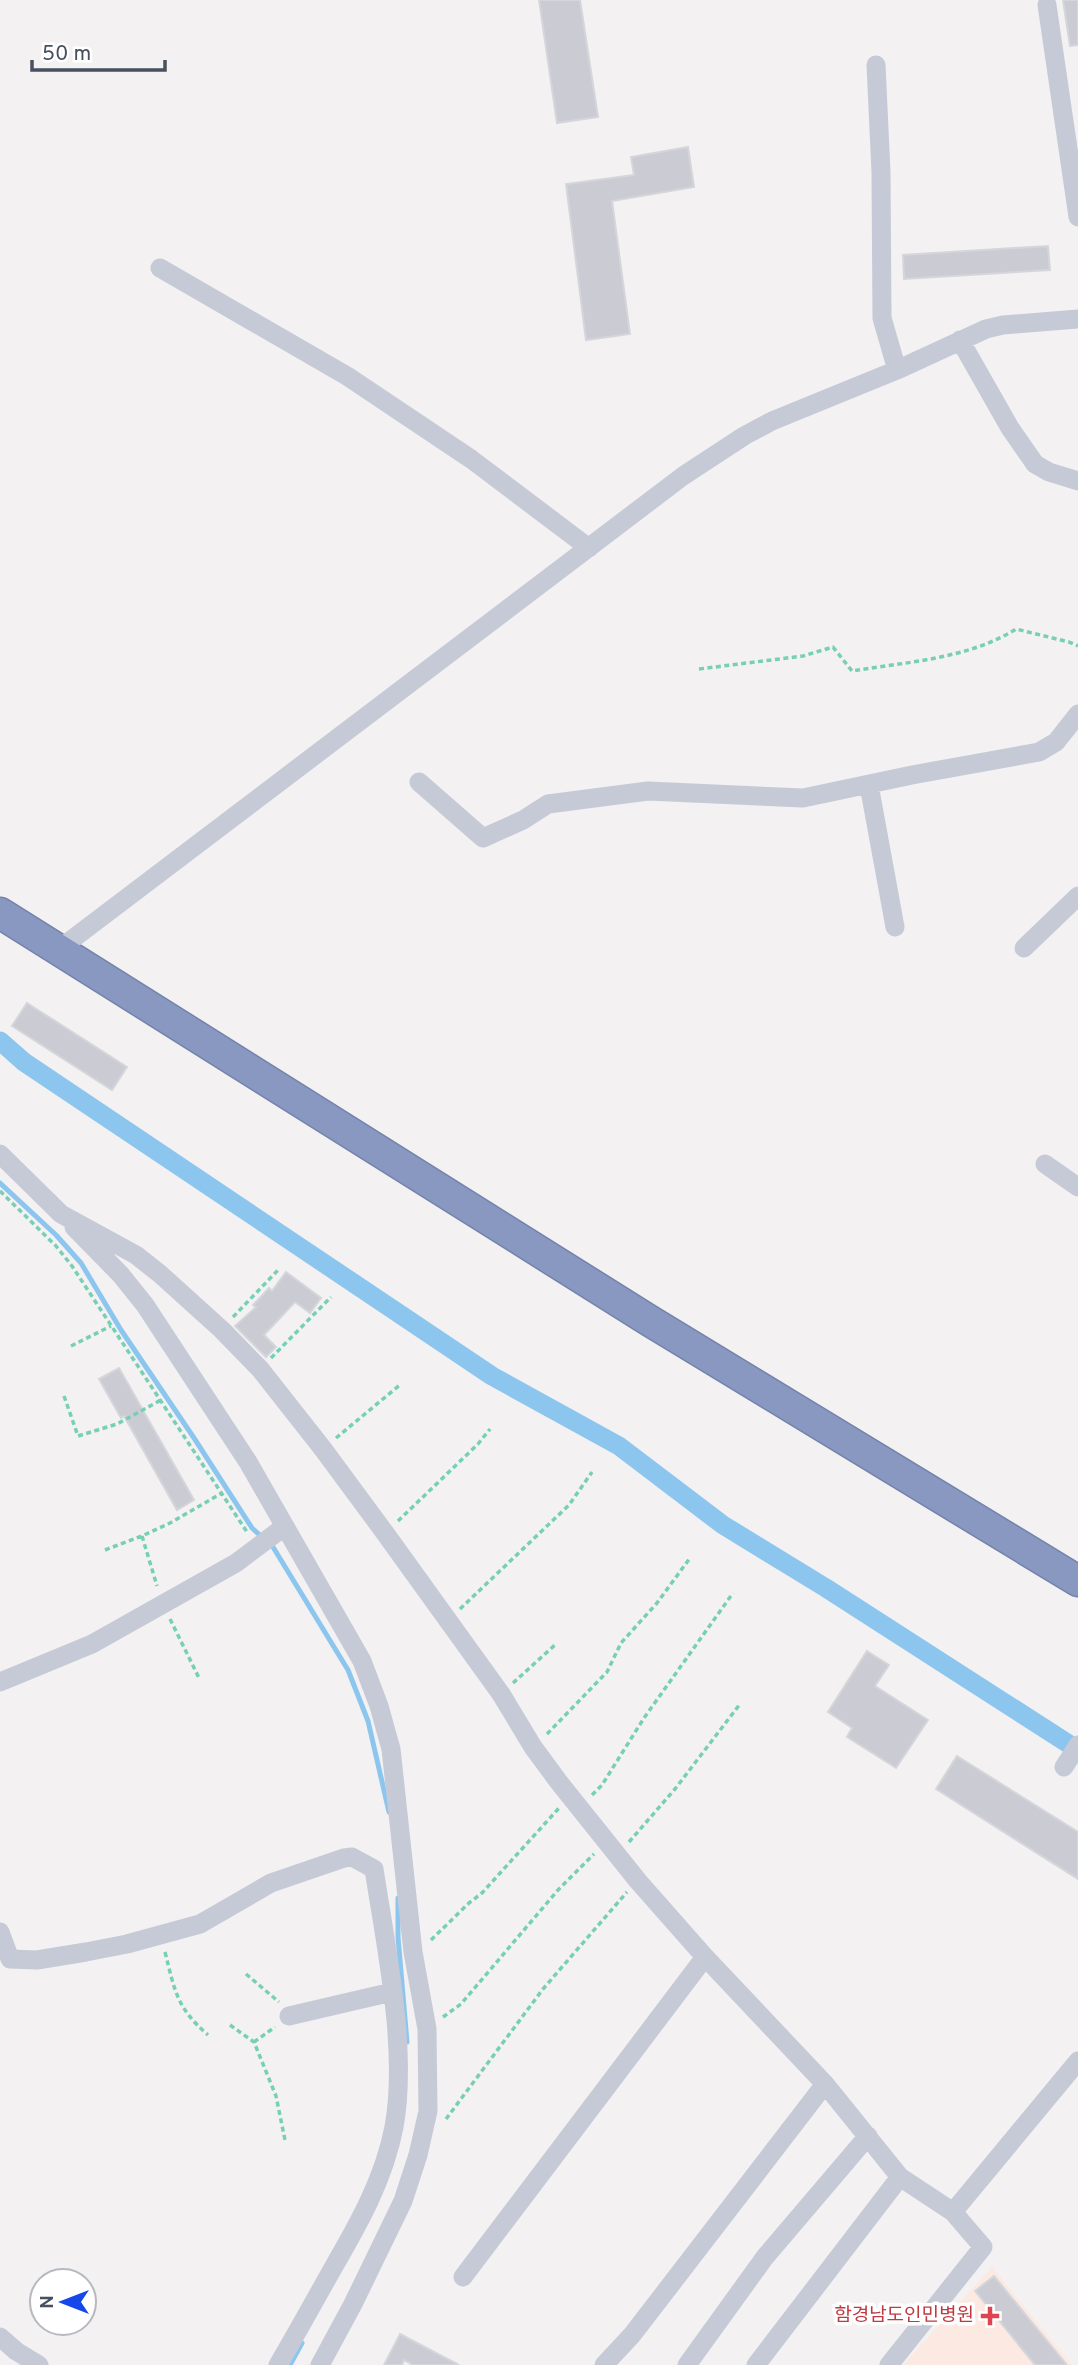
<svg xmlns="http://www.w3.org/2000/svg" width="1078" height="2365" font-family="Overpass,'Noto Sans KR',sans-serif">
<rect width="100%" height="100%" fill="#f3f1f1"/>
<path fill="#fceae2" d="M992 2267 1072 2365H903Z"/>
<g fill="none" stroke-linecap="round" stroke-linejoin="round">
<path stroke="#8cc6ee" stroke-width="5" d="M0 1183 56 1235 81 1263 121 1330 194 1438 252 1528 273 1547 348 1670 368 1721 389 1812
M398 1898V1937L407 2042
M290 2365 302 2343"/>
<path stroke="#8cc6ee" stroke-width="19" d="M0 1041 24 1062 492 1376 619 1446 723 1525 826 1588 1078 1750"/>
</g>
<path fill="#cbccd3" stroke="#d5d6dc" stroke-width="2" d="M539 0H580L598 117 557 123Z
M1063 0H1078V45L1070 46Z
M688 147 694 187 612 201 630 334 586 340 566 184 634 175 631 157Z
M1048 246 1050 270 904 279 903 255Z
M27 1003 127 1067 112 1090 12 1026Z
M286 1272 321 1298 310 1313 295 1302 264 1335 276 1347 266 1357 235 1326 256 1307 253 1305 269 1288 272 1291Z
M119 1368 194 1500 177 1510 124 1416 121 1418 99 1379Z
M867 1651 889 1665 875 1686 928 1720 896 1768 847 1737 852 1728 828 1712Z
M957 1756 1078 1832V1879L936 1789Z
M994 2276 1067 2365H1035L975 2291Z
M400 2334 459 2365H413L404 2360 402 2365H384Z"/>
<g fill="none" stroke-linecap="round" stroke-linejoin="round">
<defs>
<path id="highway" d="M0 913 650 1321 1078 1581"/>
</defs>
<use href="#highway" stroke="#7383ac" stroke-width="33"/>
<path stroke="#77cfb6" stroke-width="3.5" stroke-dasharray="5 3.5" stroke-linecap="butt" d="M699 669 803 656 833 647 852 671C906 662 968 659 1016 629L1069 642 1078 646
M0 1191 56 1246 72 1266 247 1532
M233 1317 280 1268
M71 1346 111 1326
M271 1358 331 1297
M64 1396 78 1436 117 1424 161 1400
M336 1438 401 1384
M398 1521 478 1444 490 1429
M142 1536 157 1586
M105 1550 142 1536 170 1523 222 1493
M460 1609 569 1505 592 1472
M170 1619 200 1680
M513 1683 556 1644
M547 1734 607 1672 621 1643 657 1603 690 1558
M592 1795 602 1785 644 1718 733 1593
M629 1842 675 1789 740 1704
M431 1940 469 1903 482 1893 559 1808
M165 1952C175 1991 176 2007 208 2035
M246 1974 279 2002
M443 2017 461 2004 558 1890 594 1854
M230 2025 254 2042 276 2096 285 2140
M254 2042 275 2027
M446 2119 543 1989 627 1892"/>
<path stroke="#c5cad6" stroke-width="19" d="M1047 5 1078 217
M876 65 881 172 882 318 897 370
M160 268 347 376 471 459 589 548
M960 340 1010 428 1035 464 1049 472 1078 481
M419 782 483 838 523 820 548 804 648 791 803 798 912 775 1039 752 1056 742 1078 714
M869 785 895 927
M1024 948 1078 896
M58 950 683 476 744 436 772 421 897 370 986 329 1003 325 1078 319
M0 1154 61 1214 136 1255 160 1274 222 1330 260 1369 323 1449 385 1533 501 1694 533 1747 558 1781 638 1881 705 1957 825 2084 900 2177 953 2212 983 2247 889 2365
M1045 1164 1078 1187
M74 1227 121 1275 145 1305 248 1462 362 1661 379 1706 391 1749 413 1952 427 2029 428 2111 418 2155 403 2201 353 2304 320 2365
M0 1682 92 1644 236 1563 284 1527
M1064 1767 1078 1745
M0 1932 10 1959
M10 1959 37 1960 86 1952 127 1944 200 1924 271 1883 344 1858 352 1857 374 1869C386 1948 408 2050 394 2127 384 2179 359 2223 333 2268 315 2300 297 2333 278 2365
M289 2016 392 1992
M953 2212 1078 2061
M463 2277 705 1957
M0 2337 16 2351 39 2365
M604 2365 632 2335 825 2084
M687 2365 765 2257 868 2136
M756 2365 900 2177"/>
<use href="#highway" stroke="#8898c0" stroke-width="30"/>
</g>
<path fill="#e0444e" stroke="#fff" stroke-width="2.5" d="M986.5 2305.5h7v7h7v7h-7v7h-7v-7h-7v-7h7z"/>
<g text-anchor="middle" dominant-baseline="central" stroke-width="7" stroke-linejoin="round" paint-order="stroke">
<g font-size="19" fill="#be3a42" stroke="#fff" text-anchor="end">
<text x="974" y="2316">함경남도인민병원</text>
</g>
</g>
<g transform="translate(63 2302) rotate(270)"><circle r="33" fill="#ffffff" stroke="#b6b9bf" stroke-width="2"/>
<path d="M0-5L12 26L0 18L-12 26Z" fill="#1647e8"/>
<text y="-10" font-size="19" font-weight="bold" text-anchor="middle" fill="#48505f">N</text>
</g>
<path d="M32 60v10h133v-10" fill="none" stroke="#48505f" stroke-width="3.5"/>
<text x="42" y="60" font-size="21" fill="#48505f" stroke="#ffffff" stroke-width="5" paint-order="stroke">50 m</text>
</svg>
